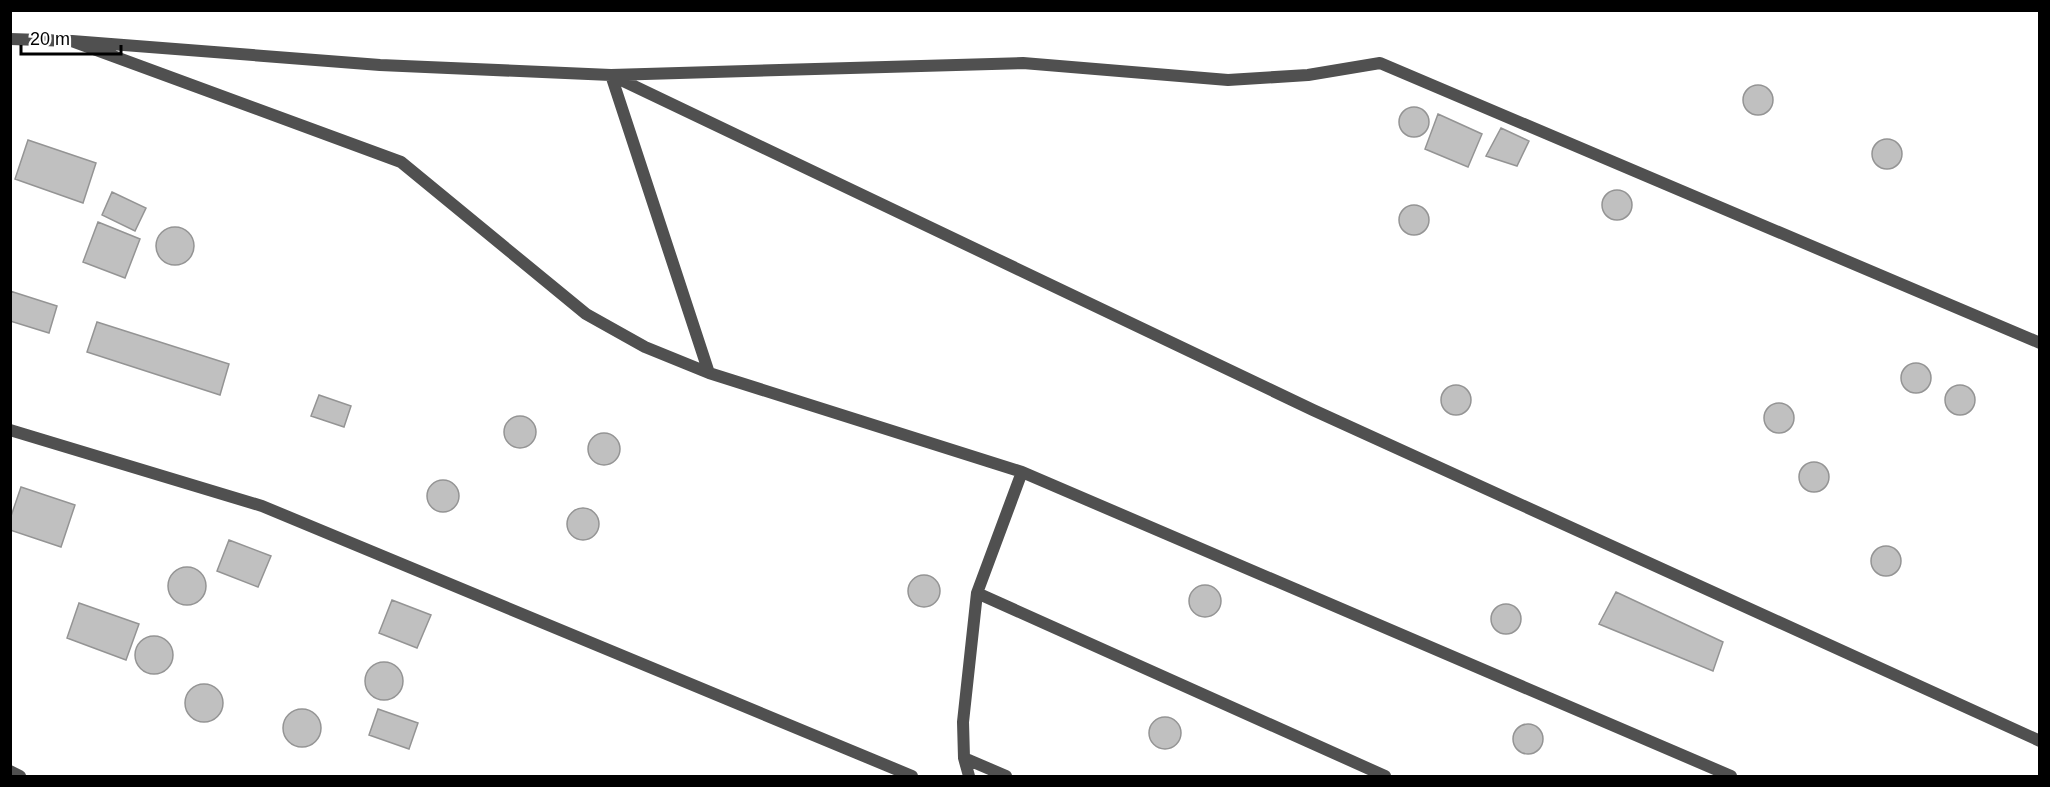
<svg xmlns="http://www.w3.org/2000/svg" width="2050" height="787" font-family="Arial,sans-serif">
<rect width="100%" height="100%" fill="#fff"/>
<path fill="#c0c0c0" stroke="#949494" stroke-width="1.5" d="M1743 100a15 15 0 1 1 30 0a15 15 0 1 1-30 0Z
M1399 122a15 15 0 1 1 30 0a15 15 0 1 1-30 0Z
M1438 114 1482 134 1468 167 1425 149Z
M1501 128 1529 141 1517 166 1486 156Z
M1872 154a15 15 0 1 1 30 0a15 15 0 1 1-30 0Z
M28 140 96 163 83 203 15 179Z
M1602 205a15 15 0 1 1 30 0a15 15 0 1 1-30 0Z
M112 192 146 208 135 231 102 215Z
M1399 220a15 15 0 1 1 30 0a15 15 0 1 1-30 0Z
M98 222 140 239 125 278 83 262Z
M156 246a19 19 0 1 1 38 0a19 19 0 1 1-38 0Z
M10 291 57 306 49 333 10 321Z
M97 322 229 364 220 395 87 352Z
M1901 378a15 15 0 1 1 30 0a15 15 0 1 1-30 0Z
M1441 400a15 15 0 1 1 30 0a15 15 0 1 1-30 0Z
M1945 400a15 15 0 1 1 30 0a15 15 0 1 1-30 0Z
M319 395 351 406 344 427 311 416Z
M1764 418a15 15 0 1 1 30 0a15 15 0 1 1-30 0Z
M504 432a16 16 0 1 1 32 0a16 16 0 1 1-32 0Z
M588 449a16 16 0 1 1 32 0a16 16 0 1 1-32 0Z
M1799 477a15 15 0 1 1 30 0a15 15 0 1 1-30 0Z
M427 496a16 16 0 1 1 32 0a16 16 0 1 1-32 0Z
M21 487 75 505 61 547 10 530V519Z
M567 524a16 16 0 1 1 32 0a16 16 0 1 1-32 0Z
M229 540 271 556 258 587 217 571Z
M1871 561a15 15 0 1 1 30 0a15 15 0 1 1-30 0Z
M168 586a19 19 0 1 1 38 0a19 19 0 1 1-38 0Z
M908 591a16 16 0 1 1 32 0a16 16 0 1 1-32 0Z
M1189 601a16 16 0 1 1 32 0a16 16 0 1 1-32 0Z
M1616 592 1723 642 1713 671 1599 624Z
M392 600 431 615 417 648 379 633Z
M79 603 139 624 126 660 67 638Z
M1491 619a15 15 0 1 1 30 0a15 15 0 1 1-30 0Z
M135 655a19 19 0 1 1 38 0a19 19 0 1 1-38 0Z
M365 681a19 19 0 1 1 38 0a19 19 0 1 1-38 0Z
M185 703a19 19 0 1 1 38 0a19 19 0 1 1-38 0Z
M283 728a19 19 0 1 1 38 0a19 19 0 1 1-38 0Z
M378 709 418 723 409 749 369 735Z
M1149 733a16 16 0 1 1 32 0a16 16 0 1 1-32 0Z
M1513 739a15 15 0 1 1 30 0a15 15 0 1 1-30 0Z"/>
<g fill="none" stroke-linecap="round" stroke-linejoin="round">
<path stroke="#505050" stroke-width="12" d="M10 39 72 41 401 162 586 314 645 347 709 373 1022 472 1731 776
M72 41 380 65 611 75 1023 63 1228 80 1308 75 1380 63 2040 343
M611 75 709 373
M615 77 1313 410 2040 741
M10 430 262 506 912 776
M977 593 1385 776
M964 758 1006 776
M10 771 20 776
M969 776 964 758 963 722 977 593 1022 472"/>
</g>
<rect width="2050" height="787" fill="none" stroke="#000000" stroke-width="24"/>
<path d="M21 45v9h100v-9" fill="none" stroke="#000000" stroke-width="3"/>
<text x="30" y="45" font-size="18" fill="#000000" stroke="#ffffff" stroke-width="4.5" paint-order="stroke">20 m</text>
</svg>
